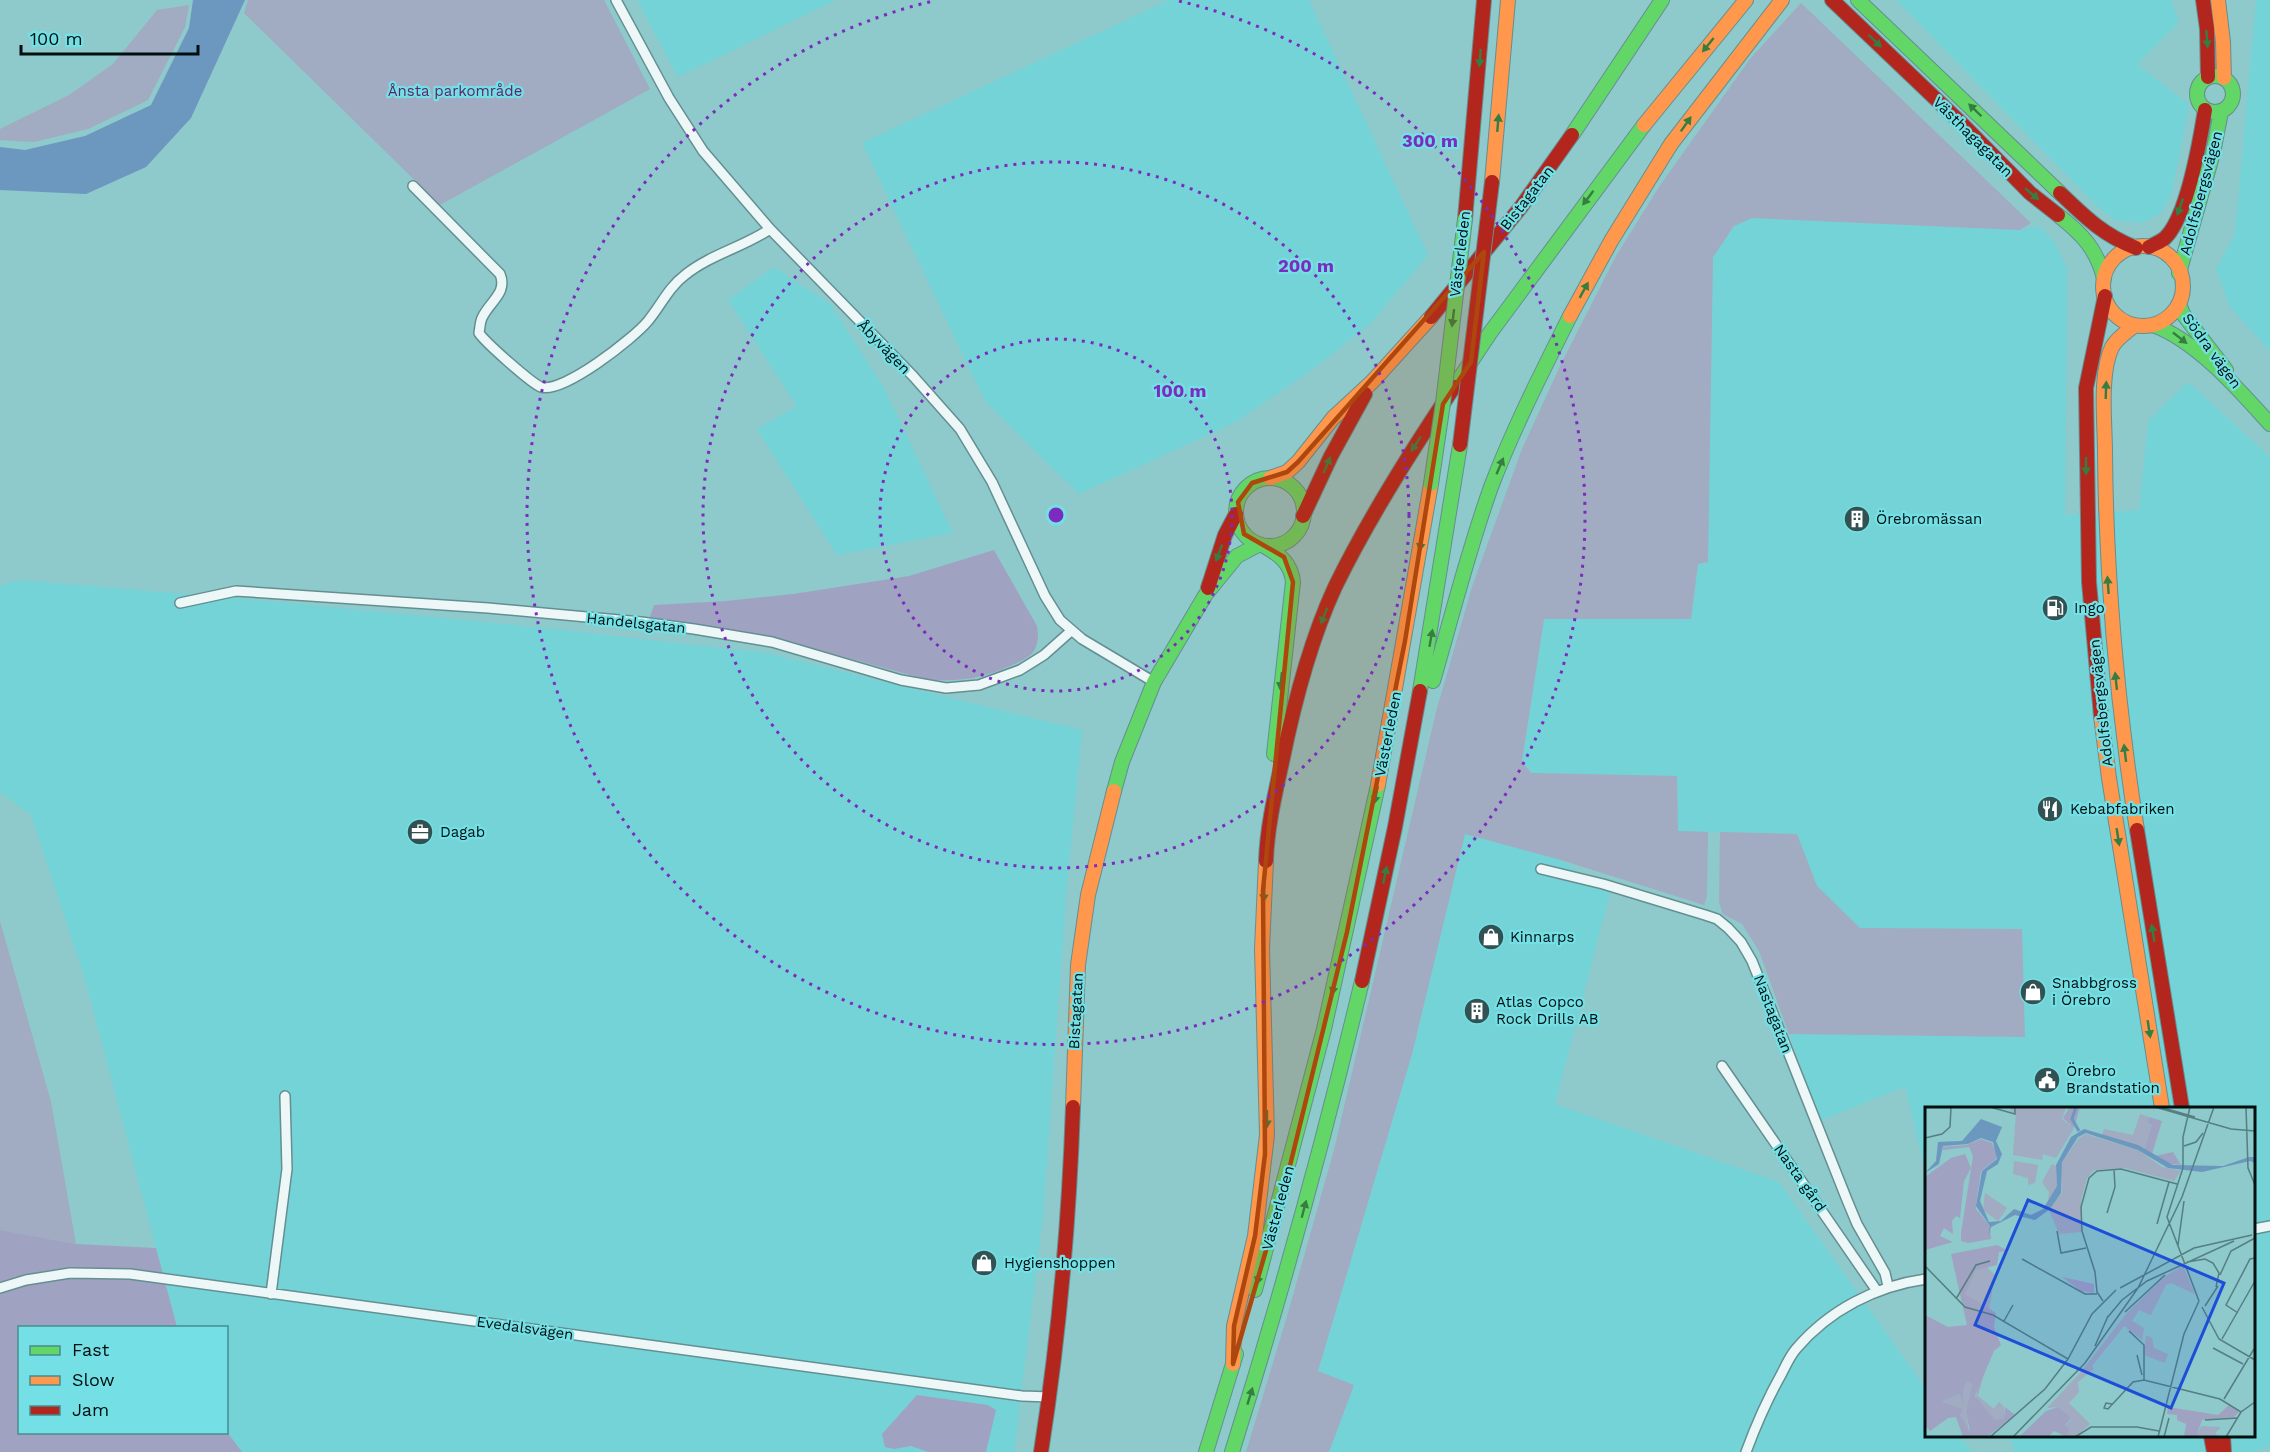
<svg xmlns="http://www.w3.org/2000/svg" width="2270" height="1452" font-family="'Work Sans',sans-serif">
<rect width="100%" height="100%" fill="#8ec9cb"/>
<path fill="#74d3d7" d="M637 0H836L678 77Z
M1169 0H1309L1428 255 1371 323 1309 372 1234 423 1079 494 985 401 862 143Z
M1896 0H2171L2179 22 2137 64 2189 105 2172 192 2161 213 2142 223 2115 220 2097 206Z
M2256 0H2270V351L2230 307 2216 270 2235 234Z
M1752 218 2020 230 2039 226 2055 243 2067 269 2065 515 2139 510 2148 421 2188 382 2270 457V1447L2251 1452H2015L2009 1436H2254V1108H1926V1173L1905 1087 1821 1120 1789 1034 2024 1037 2022 929 1860 928 1817 886 1796 834 1678 831 1677 776 1531 773 1522 762 1544 619H1691L1698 564 1708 562 1713 257 1734 226Z
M774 267 830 304 884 388 953 533 837 555 757 429 797 406 728 300Z
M17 580 247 599 536 627 766 653 1082 730 1066 897 1043 1216 1014 1452H242L227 1432 226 1328 177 1327 86 983 31 815 0 792V586Z
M1465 833 1561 860 1610 893 1555 1104 1779 1182 1926 1389V1436H1960L1972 1452H1329L1353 1385 1318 1371 1412 1054Z"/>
<path fill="#a1abc1" d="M248 0H604L650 89 440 205 244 13Z
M1801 3 2031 223 2020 230 1752 218 1734 226 1713 257 1708 562 1698 564 1691 619H1544L1522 761 1531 773 1677 776 1678 831 1708 832 1707 896 1704 905 1561 860 1465 834 1412 1054 1318 1371 1354 1385 1329 1452H1246L1288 1313 1334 1150 1436 712 1472 587 1522 449 1561 364 1616 256 1661 184 1750 59Z
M189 5 185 27 148 100 88 129 34 142 0 140V129L69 95 113 64 157 10Z
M1720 832 1797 834 1817 886 1860 928 2022 929 2025 1037 1789 1034 1759 951 1742 924 1723 914 1719 902Z
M0 921 51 1102 76 1244 0 1230Z"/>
<path fill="#a0a2c2" d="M994 550 1037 626C1038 634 1039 641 1035 649 1030 658 1021 661 1012 665 984 678 957 683 925 679L775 638 650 617 654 605 726 601 793 594 909 576Z
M0 1230 76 1244 156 1248 177 1327 20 1328V1432H227L242 1452H0Z
M917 1395 988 1405 996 1410 986 1452H928L911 1446 894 1449 885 1447 882 1434Z"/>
<path fill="#6c97bf" d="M193 0H245L191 118 146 167 86 194 0 190V147L25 150 85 136 151 105 189 28Z"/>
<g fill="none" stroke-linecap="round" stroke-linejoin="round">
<defs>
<path id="street" d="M616 0 669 98 703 151 770 229 913 376 960 429 992 482 1045 596 1060 620 1082 639 1154 682
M413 186 500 274C508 293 489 302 482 318 480 322 480 328 479 333 486 343 531 383 541 387 563 394 634 338 648 321 661 305 669 287 685 275 711 254 744 247 770 229
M180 603 236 591 488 608 641 622 694 629 772 642 901 680 946 688 979 685 1020 670 1044 655 1071 631
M1541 869 1603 884 1705 915 1717 919 1728 928 1741 942 1752 961 1847 1200 1857 1224 1885 1273 1888 1286
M1722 1066 1877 1291
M2254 1229 2270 1226
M0 1288 26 1280 70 1273 130 1274 1022 1396 1050 1397
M271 1294 287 1169 285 1096
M1746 1452C1756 1425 1768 1398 1782 1373 1786 1365 1790 1356 1796 1349 1829 1310 1876 1286 1926 1279"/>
<path id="fast" d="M1858 0 2060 193
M2197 94a18 18 0 1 1 36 0a18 18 0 1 1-36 0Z
M1572 135 1662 0
M2058 215C2082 234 2096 248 2104 278
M2179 273 2213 153 2221 112
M2179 304 2183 314 2226 370
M2153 325C2197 341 2239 390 2270 424
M1454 387 1490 333 1644 125
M1236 512a34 34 0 1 1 68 0a34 34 0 1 1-68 0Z
M1264 546C1280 555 1291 563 1293 582L1274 754
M1433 681C1452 616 1468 551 1491 487 1513 429 1542 372 1570 316
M1420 691 1460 445
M1114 791 1122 762 1154 682 1206 594 1237 556 1258 545
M1255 1290 1324 1029 1378 785
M1206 1452 1236 1354
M1232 1452C1281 1296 1324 1140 1362 981"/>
<path id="slow" d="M2218 0 2223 42 2224 78
M1644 125 1746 0
M1492 182 1508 0
M2103 286a40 40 0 1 1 80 0a40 40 0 1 1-80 0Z
M1570 316 1611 241 1671 144 1782 0
M2135 325C2127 332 2117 338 2112 347 2099 375 2105 422 2105 452 2106 580 2117 703 2137 830
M1270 478 1287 472 1298 462 1333 418 1372 382 1431 317
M2101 716 2109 778 2162 1108
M1378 785 1431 484
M1073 1107 1078 965 1088 895 1114 791
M1233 1364 1234 1326 1255 1236 1267 1135 1262 949 1266 861"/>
<path id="jam" d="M1832 0 1961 123 2030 193 2058 215
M2203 0 2207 29 2208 77
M2060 193C2085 217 2103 235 2136 248
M1465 219 1484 0
M2149 247C2154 244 2161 242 2165 238 2187 217 2200 141 2205 110
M1431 317 1521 207 1572 135
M1303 516 1331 456 1365 394
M1208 588 1225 535 1236 514
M2101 716 2089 582 2086 388 2105 296
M2137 830 2182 1108
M1266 861C1267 828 1275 794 1282 762 1294 703 1310 641 1335 587 1369 517 1411 451 1454 387
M1362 981 1395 827 1420 691
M2211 1436 2214 1452
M2223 1436 2224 1452
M1041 1452C1059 1337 1069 1223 1073 1107"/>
</defs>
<use href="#street" stroke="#648f91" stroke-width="12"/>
<use href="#fast" stroke="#648f91" stroke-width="16"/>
<use href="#slow" stroke="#648f91" stroke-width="16"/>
<use href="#jam" stroke="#648f91" stroke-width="16"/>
<use href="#street" stroke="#eef7f7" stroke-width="9"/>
<use href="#fast" stroke="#63d668" stroke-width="14"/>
<use href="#slow" stroke="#ff974d" stroke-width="14"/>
<use href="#jam" stroke="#b3261e" stroke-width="14"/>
<defs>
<path id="fast-bridge" d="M1431 484 1443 403 1465 219"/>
<path id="jam-bridge" d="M1460 445 1492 182"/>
</defs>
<use href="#fast-bridge" stroke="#648f91" stroke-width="16" stroke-linecap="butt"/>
<use href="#jam-bridge" stroke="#648f91" stroke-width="16" stroke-linecap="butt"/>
<use href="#fast-bridge" stroke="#63d668" stroke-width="14"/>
<use href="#jam-bridge" stroke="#b3261e" stroke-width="14"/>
</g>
<defs><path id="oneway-solid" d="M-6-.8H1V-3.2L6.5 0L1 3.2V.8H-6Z" transform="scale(1.5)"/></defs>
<g fill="#367d41">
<use href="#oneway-solid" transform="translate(2207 39) rotate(86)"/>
<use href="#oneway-solid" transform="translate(1875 41) rotate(44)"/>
<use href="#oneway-solid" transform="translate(1708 45) rotate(129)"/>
<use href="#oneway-solid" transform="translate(1480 58) rotate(94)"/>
<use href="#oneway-solid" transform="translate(1975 110) rotate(-136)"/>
<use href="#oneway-solid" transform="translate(1498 123) rotate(-85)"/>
<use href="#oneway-solid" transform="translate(1686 124) rotate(-55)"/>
<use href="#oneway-solid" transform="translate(2032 194) rotate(40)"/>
<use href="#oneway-solid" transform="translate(1588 198) rotate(127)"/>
<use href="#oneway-solid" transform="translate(2180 207) rotate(109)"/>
<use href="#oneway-solid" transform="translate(1584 290) rotate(-61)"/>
<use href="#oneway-solid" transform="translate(1453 318) rotate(97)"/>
<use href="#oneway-solid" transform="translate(2180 338) rotate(38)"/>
<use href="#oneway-solid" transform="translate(2106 390) rotate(-88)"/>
<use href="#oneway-solid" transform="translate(1416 444) rotate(123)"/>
<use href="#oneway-solid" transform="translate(1327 465) rotate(-66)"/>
<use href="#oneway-solid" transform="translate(1500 466) rotate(-67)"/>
<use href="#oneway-solid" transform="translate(2086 466) rotate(90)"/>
<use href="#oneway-solid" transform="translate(1421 542) rotate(99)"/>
<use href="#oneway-solid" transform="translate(1219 553) rotate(110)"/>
<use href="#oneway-solid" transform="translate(2108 585) rotate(-94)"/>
<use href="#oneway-solid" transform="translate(1324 616) rotate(111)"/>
<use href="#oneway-solid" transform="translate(1431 638) rotate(-80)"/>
<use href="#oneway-solid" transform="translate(1281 681) rotate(96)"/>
<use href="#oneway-solid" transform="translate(2116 681) rotate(-96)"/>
<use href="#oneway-solid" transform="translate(2125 753) rotate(-97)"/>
<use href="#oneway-solid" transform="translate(1376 795) rotate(102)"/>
<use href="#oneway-solid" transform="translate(2118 837) rotate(81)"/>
<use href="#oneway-solid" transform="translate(1385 875) rotate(-78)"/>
<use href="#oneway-solid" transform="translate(1264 893) rotate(92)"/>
<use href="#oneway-solid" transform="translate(2153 933) rotate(-99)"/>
<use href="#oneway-solid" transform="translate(1334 986) rotate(103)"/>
<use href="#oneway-solid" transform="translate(2149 1029) rotate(81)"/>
<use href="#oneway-solid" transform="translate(1267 1119) rotate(90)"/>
<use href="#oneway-solid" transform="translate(1304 1209) rotate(-75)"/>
<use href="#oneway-solid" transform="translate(1259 1276) rotate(106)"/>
<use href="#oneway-solid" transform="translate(1250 1396) rotate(-73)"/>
</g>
<path fill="#ae470d" fill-opacity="0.2" stroke="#ae470d" stroke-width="4.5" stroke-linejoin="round" d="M1484 252 1471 362 1443 404 1405 641 1347 932 1287 1178 1233 1364 1234 1326 1255 1236 1265 1154 1263 890 1293 582 1284 557 1244 534 1238 502 1252 483 1287 472 1298 462Z"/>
<g fill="none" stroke="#7b2cbf" stroke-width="3" stroke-dasharray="3 6">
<circle cx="1056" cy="515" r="176"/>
<circle cx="1056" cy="515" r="353"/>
<path d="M1179 1A529 529 0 1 1 933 1"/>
</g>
<defs>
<symbol id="building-disc" viewBox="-11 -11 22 22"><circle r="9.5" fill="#325152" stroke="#74e0e5"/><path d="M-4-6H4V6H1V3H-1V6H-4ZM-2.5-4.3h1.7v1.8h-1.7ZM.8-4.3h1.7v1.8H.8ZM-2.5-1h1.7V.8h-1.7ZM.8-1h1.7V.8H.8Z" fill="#fff"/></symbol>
<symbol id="fuel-disc" viewBox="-11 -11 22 22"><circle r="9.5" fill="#325152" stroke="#74e0e5"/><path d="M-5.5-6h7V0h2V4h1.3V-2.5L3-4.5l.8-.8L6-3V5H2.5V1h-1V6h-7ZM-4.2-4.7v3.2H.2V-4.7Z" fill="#fff"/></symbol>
<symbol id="restaurant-disc" viewBox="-11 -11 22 22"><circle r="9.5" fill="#325152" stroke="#74e0e5"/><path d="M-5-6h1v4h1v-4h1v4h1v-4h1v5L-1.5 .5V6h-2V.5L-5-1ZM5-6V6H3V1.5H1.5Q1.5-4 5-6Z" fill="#fff"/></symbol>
<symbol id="office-disc" viewBox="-11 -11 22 22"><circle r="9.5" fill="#325152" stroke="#74e0e5"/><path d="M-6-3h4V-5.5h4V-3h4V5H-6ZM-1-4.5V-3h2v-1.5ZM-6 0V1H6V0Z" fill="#fff"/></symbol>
<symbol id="shop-disc" viewBox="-11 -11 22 22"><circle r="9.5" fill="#325152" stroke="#74e0e5"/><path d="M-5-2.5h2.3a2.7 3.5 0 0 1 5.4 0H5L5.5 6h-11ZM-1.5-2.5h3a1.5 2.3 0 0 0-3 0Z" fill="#fff"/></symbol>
<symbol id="civic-disc" viewBox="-11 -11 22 22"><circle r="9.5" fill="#325152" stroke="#74e0e5"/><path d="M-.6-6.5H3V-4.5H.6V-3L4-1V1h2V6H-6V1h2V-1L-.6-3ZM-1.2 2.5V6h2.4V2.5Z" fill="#fff"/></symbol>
</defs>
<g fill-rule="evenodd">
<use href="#building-disc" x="1842" y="504" width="30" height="30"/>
<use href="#fuel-disc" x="2040" y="593" width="30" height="30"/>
<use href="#restaurant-disc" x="2035" y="794" width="30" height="30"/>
<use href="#office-disc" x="405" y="817" width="30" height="30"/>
<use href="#shop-disc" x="1476" y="922" width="30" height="30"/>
<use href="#shop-disc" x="2018" y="977" width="30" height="30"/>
<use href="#building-disc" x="1462" y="996" width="30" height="30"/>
<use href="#civic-disc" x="2032" y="1065" width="30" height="30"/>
<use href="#shop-disc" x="969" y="1248" width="30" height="30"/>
</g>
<g text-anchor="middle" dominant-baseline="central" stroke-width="4.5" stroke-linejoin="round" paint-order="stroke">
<g font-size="15" fill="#5d256a" stroke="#74e0e5">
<text x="455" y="91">Ånsta parkområde</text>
</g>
<g font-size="15" fill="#001011" stroke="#74e0e5">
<text transform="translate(1973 137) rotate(45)">Västhagagatan</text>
<text transform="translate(2201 193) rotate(-75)">Adolfsbergsvägen</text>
<text transform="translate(1527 198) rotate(-52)">Bistagatan</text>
<text transform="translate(1460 254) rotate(-83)">Västerleden</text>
<text transform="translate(884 347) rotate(46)">Åbyvägen</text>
<text transform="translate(2212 351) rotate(54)">Södra vägen</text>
<text transform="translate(636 623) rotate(6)">Handelsgatan</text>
<text transform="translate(2101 703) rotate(-96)">Adolfsbergsvägen</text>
<text transform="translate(1388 734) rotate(-79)">Västerleden</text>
<text transform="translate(1076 1011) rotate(-87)">Bistagatan</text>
<text transform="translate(1773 1014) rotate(69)">Nastagatan</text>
<text transform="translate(1800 1178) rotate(55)">Nasta gård</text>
<text transform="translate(1278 1208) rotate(-75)">Västerleden</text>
<text transform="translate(525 1328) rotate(8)">Evedalsvägen</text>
</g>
<g font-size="15" fill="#001011" stroke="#74e0e5" text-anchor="start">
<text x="1876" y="519">Örebromässan</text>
<text x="2074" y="608">Ingo</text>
<text x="2070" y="809">Kebabfabriken</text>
<text x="440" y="832">Dagab</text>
<text x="1510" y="937">Kinnarps</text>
<text x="2052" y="983">Snabbgross<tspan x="2052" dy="17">i Örebro</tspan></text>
<text x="1496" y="1002">Atlas Copco<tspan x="1496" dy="17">Rock Drills AB</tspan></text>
<text x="2066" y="1071">Örebro<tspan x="2066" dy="17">Brandstation</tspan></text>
<text x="1004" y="1263">Hygienshoppen</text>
</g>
</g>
<g transform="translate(1925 1107)">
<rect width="330" height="330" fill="#8ec9cb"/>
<path d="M86 0H141L137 12 149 21 131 51 118 47 117 53 88 48 91 6 85 4ZM215 7 224 10 222 15 227 18 219 42 177 28 179 22 208 28ZM161 27 213 43 237 60 256 64 249 74 200 61 169 63 162 71 156 94V125L134 127 124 103 137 86V55L154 31ZM89 54 113 58 110 76 103 78V71L88 67ZM127 57 131 59 132 79 123 95 124 85 117 75ZM60 86 82 101 73 114 58 103ZM61 159 70 168 64 203 39 187 51 163ZM258 159 270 187 246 176 241 178 226 208 214 203 207 214 219 221 217 233 199 219 167 259 169 262 153 275 154 285 144 296 165 317 150 330H142L140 319 146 312 133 300 122 301 156 265 201 207 239 170ZM221 228 227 231 229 241 243 247 240 256 219 248ZM58 270 53 289 69 302 74 295 79 300V311L70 313 51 294 52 278ZM42 274 47 277 41 304 44 326 35 308 37 302 17 295 34 287 39 295 38 283ZM276 319 296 320 290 326 293 329 271 330Z" fill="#a1abc1"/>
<path d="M145 0H155L149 21 138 11ZM224 10 237 14 227 47 219 42 227 18 222 15ZM56 32 67 36 71 46V52L56 64 52 91 51 102 65 119 66 132 43 136 36 134V126L48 49 44 40 18 43V40L42 38ZM248 45 256 58 239 56 230 49ZM40 47 46 61 39 74 35 111 31 109 27 114 28 127 19 121 15 129 28 135 0 143V70L26 51ZM72 138 83 144 74 145 72 158 51 163 40 187 71 206 69 220 76 238 69 244 50 289 70 313 79 311 80 300 90 308 62 330H38L31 310 23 311 5 324 0 318V208L23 220 42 218 26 147ZM42 274 47 277 41 304 45 325 35 308 38 302 17 295 34 287 39 298 38 283ZM137 170 169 177V186L156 184ZM304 298 314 305 309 310 277 313 271 330H259L261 317 252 313V308L242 307 243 300 293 308ZM133 300 146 311 140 318 144 322 142 330 129 324 123 330H94L121 304Z" fill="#a0a2c2" fill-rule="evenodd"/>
<path d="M56 12 77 20 71 34 77 47 73 57 62 64 55 94 64 115 76 114 89 102 106 108 118 102 132 79 131 58 146 30 159 22 213 38 248 58 298 59 324 50H330V56L325 54 277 65 243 61 213 43 161 26 153 30 137 55 136 86 125 102 110 113 90 108 66 120 63 129 65 119 51 99 57 64 72 52 68 35 56 31 43 37 18 39 14 57 0 66 11 54 13 35 37 34Z" fill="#6c97bf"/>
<path fill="none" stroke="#6c97bf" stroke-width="3" d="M151 0 147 12 154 24"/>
<path fill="none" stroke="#557f81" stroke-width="1.5" d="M65 0 90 7V0M230 0 306 22 330 24M235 0 270 10M265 0 258 30V61L242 110 274 194M321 0 323 61 330 78M0 31 17 27 25 20 26 0M259 39 271 35 278 26M182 106 190 80 189 62M232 117 244 75M132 124 136 146 161 141M253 138 259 94M97 152 160 187H172M262 155 280 152 288 156 294 166 291 180M0 159 40 200 68 208 143 252M295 168 306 144 330 131M195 181 269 141 327 128M31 192 51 158 65 154M178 194 172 185 170 165 157 124 156 100 164 71 172 64 196 62 252 77M280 199 293 179M277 200 294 232 330 253M200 205 240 168M313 206 301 198 325 152 330 151M182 211 197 193 222 174 309 134M79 214 88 198M204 224 219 238V273M297 232 330 174M170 239 183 209M288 241 318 257M212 248 217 268M299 292 329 242M187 297 181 296 179 301 183 302 208 275 219 273 295 292 316 305M280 313 312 311M65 330 120 282 143 252 167 207 191 183M88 330 160 256 213 181 257 90 289 0M150 330 166 320H212L234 324M233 330 259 227 274 194M239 330 244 311M301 330 316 305 330 295"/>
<path fill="#1d4ed8" fill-opacity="0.15" stroke="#1d4ed8" stroke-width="3" d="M103 93 299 176 246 301 50 218Z"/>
<rect width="330" height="330" fill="none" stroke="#001011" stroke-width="3"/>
</g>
<circle cx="1056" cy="515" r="9" fill="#7b2cbf" stroke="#74e0e5" stroke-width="3"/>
<g font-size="18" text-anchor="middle" font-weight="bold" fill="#7b2cbf" stroke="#74e0e5" stroke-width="4.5" stroke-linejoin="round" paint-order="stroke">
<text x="1430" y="147">300 m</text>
<text x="1306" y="272">200 m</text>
<text x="1180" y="397">100 m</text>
</g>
<rect x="18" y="1326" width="210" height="108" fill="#74e0e5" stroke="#468d90" stroke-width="1.5"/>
<rect x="30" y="1346" width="30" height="9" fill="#63d668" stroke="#468d90" stroke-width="1.5"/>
<text x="72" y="1356" font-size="18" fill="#001011">Fast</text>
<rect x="30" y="1376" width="30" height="9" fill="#ff974d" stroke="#468d90" stroke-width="1.5"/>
<text x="72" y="1386" font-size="18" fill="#001011">Slow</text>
<rect x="30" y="1406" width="30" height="9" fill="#b3261e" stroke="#468d90" stroke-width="1.5"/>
<text x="72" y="1416" font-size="18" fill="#001011">Jam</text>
<path d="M21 45v9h177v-9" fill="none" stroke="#001011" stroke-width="3"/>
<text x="30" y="45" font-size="18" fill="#001011" stroke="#74e0e5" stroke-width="4.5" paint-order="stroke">100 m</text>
</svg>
